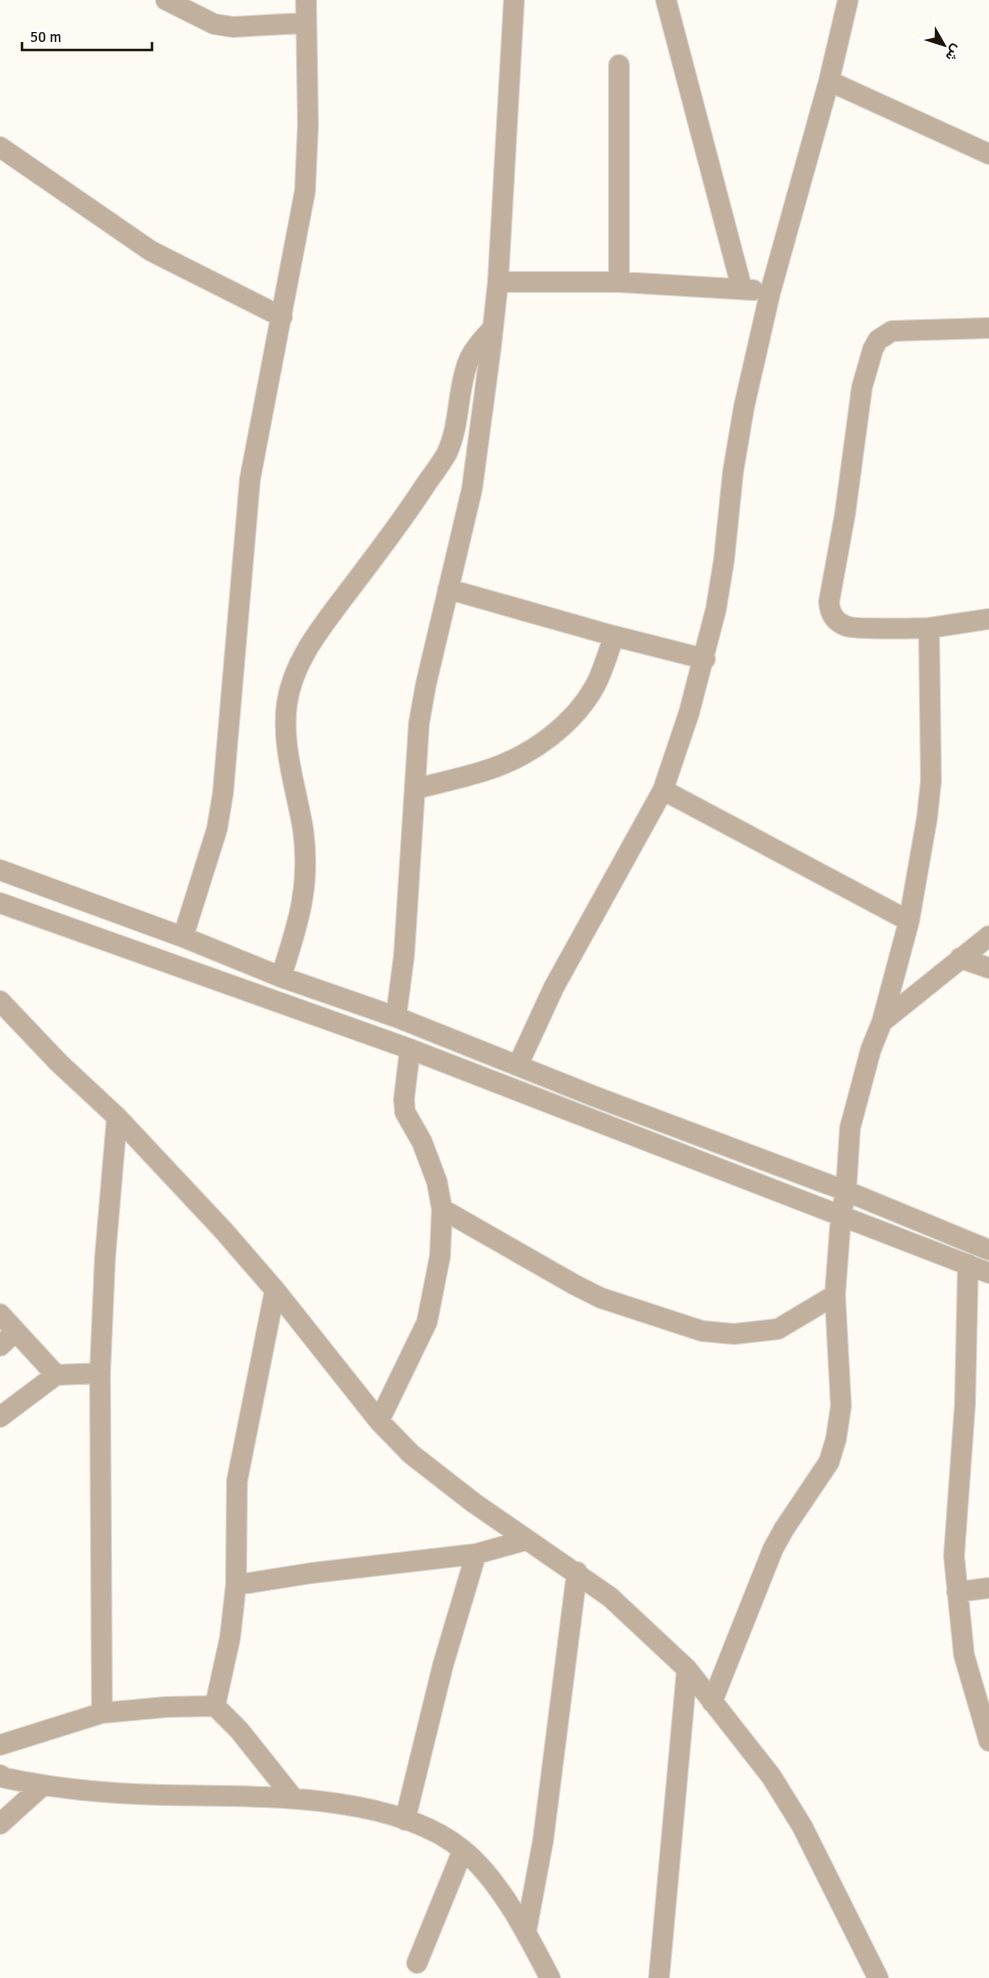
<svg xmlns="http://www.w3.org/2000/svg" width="989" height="1978" font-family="Signika,Vazirmatn,sans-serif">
<rect width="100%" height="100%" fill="#fefbf4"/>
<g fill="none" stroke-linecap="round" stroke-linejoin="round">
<defs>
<path id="minor" d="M166 0 214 24 233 27 305 23
M666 0 742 289
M829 81 989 154
M0 147 151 251 282 317
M498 282H619L753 290
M619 282V65
M448 589 614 636 705 659
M929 628C915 628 855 630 846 626 835 622 830 614 829 602L845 514 862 387 873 349 878 340 892 331 989 328
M415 789C441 782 468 777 493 768 533 754 574 724 595 686 603 671 608 653 614 636
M663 790 909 921
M0 870 183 937 281 977 396 1017 596 1097 846 1191 989 1250
M0 903 410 1049 989 1273
M183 937 217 829 223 793 250 479 305 191 308 124 306 0
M960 958 989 968
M281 977C298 924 311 886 303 829 296 787 281 745 287 703 293 662 320 629 344 597 372 560 401 523 426 484 433 474 441 464 447 453 460 425 457 393 467 365 472 350 483 339 493 328
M0 1001 59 1063 117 1117 223 1230 275 1290 379 1421 411 1454 474 1503 610 1597 687 1669 771 1776 802 1826 878 1978
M396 1017 404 956 419 723 426 684 472 489 491 346 498 282 514 0
M882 1022 909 921 927 818 931 781 929 628 989 619
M518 1065 554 987 663 790 689 713 716 609 724 560 733 472 744 407 770 293 829 81 848 0
M442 1209 575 1285 601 1298 702 1331 734 1334 778 1329 835 1295
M968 1264 965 1404 954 1556 964 1655 989 1741
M0 1314 56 1375
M0 1346 15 1332
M0 1417 56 1375 100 1373
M379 1421 427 1322 440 1256 442 1209 437 1182 422 1142 405 1112 404 1099 410 1049
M236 1585 312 1573 476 1554 526 1540
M957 1592 989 1588
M712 1702 773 1549 784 1529 829 1462 836 1439 841 1406 835 1295 841 1215 846 1191 850 1128 871 1049 882 1022 989 936
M215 1706 230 1638 236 1585 237 1481 275 1290
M102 1713 100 1373 105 1258 117 1117
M0 1745 102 1713 166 1707 215 1706 239 1730 294 1799
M0 1775 5 1778C57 1789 110 1794 163 1795 251 1797 392 1791 463 1850 500 1880 529 1937 550 1978
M405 1820 443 1665 476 1554
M0 1824 42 1786
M526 1932 543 1841 577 1572
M417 1963 463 1850
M659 1978 687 1669"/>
</defs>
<use href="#minor" stroke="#dad6cf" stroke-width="22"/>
<use href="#minor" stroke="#c2b09f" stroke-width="20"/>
</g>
<g transform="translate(944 45) rotate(129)" stroke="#ffffff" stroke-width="4" paint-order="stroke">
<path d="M0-4L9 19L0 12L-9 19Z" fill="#1b150a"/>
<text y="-8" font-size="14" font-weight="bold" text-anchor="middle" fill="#1b150a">ش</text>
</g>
<path d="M22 42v8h130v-8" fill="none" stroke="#1b150a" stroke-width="2.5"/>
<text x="30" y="42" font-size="15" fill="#1b150a" stroke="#ffffff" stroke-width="4" paint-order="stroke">50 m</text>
</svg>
